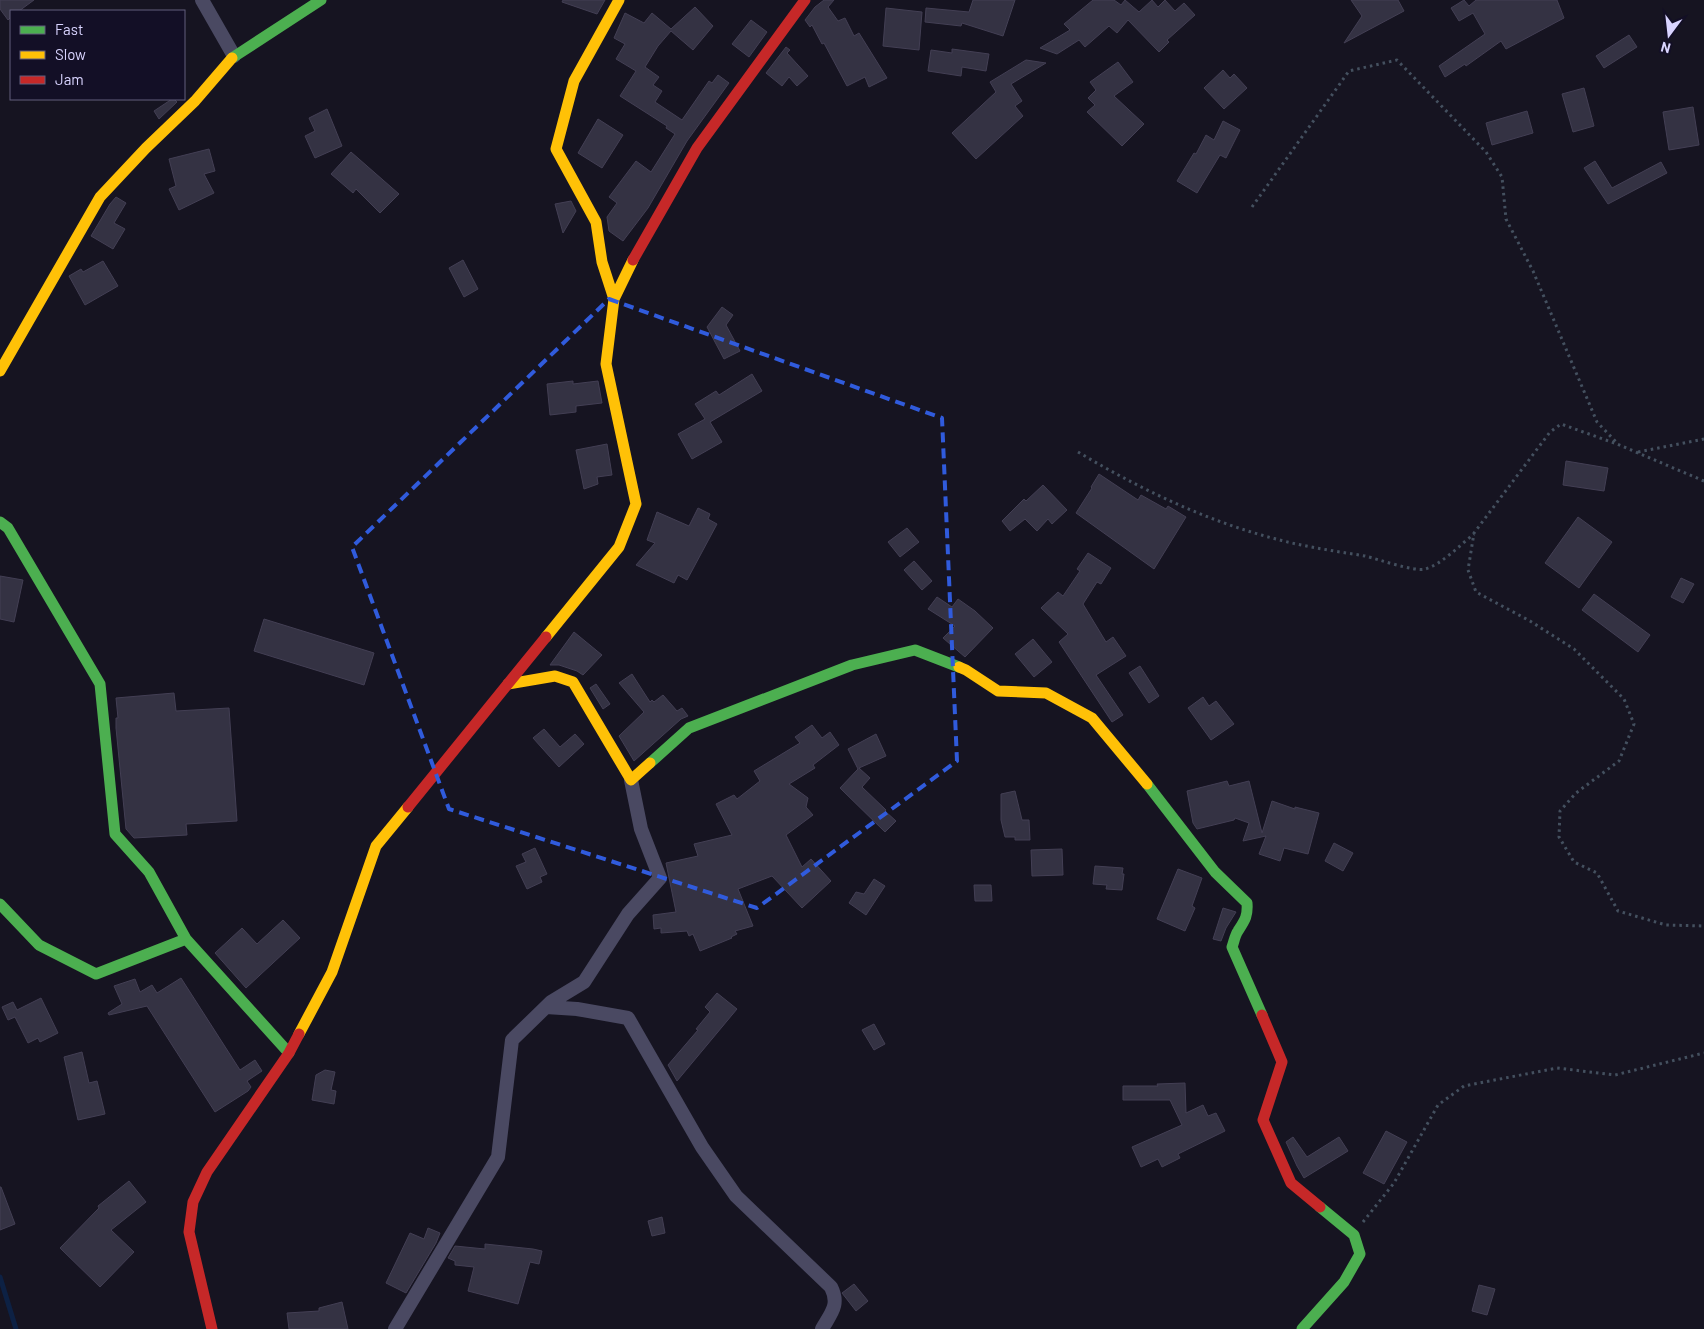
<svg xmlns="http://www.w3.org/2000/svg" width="1704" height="1329" font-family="Barlow,sans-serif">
<rect width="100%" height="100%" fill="#161421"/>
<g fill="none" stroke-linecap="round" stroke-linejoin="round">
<path stroke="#0d2144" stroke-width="5" d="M0 1277 16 1329"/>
</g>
<path fill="#343243" stroke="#433f54" d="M0 0H34L19 11H11V17L8 20 0 9Z
M563 0H605L597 14 562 2Z
M824 0H834L828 7 838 21 845 18 854 36 859 33 887 78 869 87 865 77 847 86 824 43 822 44 812 25 810 27 805 20 815 7Z
M973 0H1015L1003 36 962 23 961 26 925 22 926 8 969 12Z
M1093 0H1114L1121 5 1125 0 1139 12 1152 0 1158 7 1165 0 1175 11 1184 3 1195 15 1167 40 1169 42 1159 52 1128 20 1117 33 1109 26 1085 47 1079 40 1057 54 1040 48 1070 30 1064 24Z
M1351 0H1398L1404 11 1344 43 1362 16Z
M1464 0 1469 6 1476 0H1557L1564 18 1506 49 1501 41 1466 66 1465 64 1445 77 1439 66 1485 34 1473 13 1459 21 1451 8Z
M695 7 713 26 693 50 671 31 658 46 645 67 659 77 653 85 662 91 655 102 682 120 709 81 712 83 718 75 729 83 687 141 648 208 623 241 609 231 607 217 617 203 609 197 636 161 651 172 675 134 666 128 667 126 620 96 636 71 616 59 625 44 614 38 625 13 644 23 652 13 671 29Z
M886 8 922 12 919 50 883 46Z
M751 20 767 32 749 57 732 44Z
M1629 35 1637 47 1604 68 1596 56Z
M786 47 790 50 787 53 808 76 797 86 789 77 782 86 766 73Z
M952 49 989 54 986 71 962 67 961 76 928 71 931 50 952 53Z
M1026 60 1046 63 1011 84 1022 101 1015 106 1023 116 976 159 952 133 996 92 990 82Z
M1118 62 1133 82 1114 96 1144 124 1122 146 1087 112 1095 105 1088 98 1096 90 1090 82Z
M1223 70 1230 78 1234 74 1247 88 1224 109 1204 88Z
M1584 88 1594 126 1573 132 1562 94Z
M172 99H174L177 102 159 119 154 111Z
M1693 107 1699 145 1669 150 1663 112Z
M327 109 342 146 315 158 305 136 315 131 309 118Z
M1527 111 1533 133 1492 145 1486 123Z
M598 119 623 135 602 168 578 153Z
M1223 121 1240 130 1226 158 1220 155 1197 193 1177 181 1194 153 1196 154 1206 135 1214 140Z
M209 149 215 171 204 174 214 193 179 210 169 189 176 186 169 159Z
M351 152 399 194 380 213 356 189 353 193 331 174Z
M1595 161 1612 188 1661 162 1667 173 1608 204 1584 168Z
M116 197 126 203 114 223 125 229 113 249 91 236 110 204Z
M571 201 576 211 563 233 555 204Z
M463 260 478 289 464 297 449 268Z
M103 261 118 286 85 305 69 276 81 269 83 272Z
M722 307 733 315 726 325 740 351 724 359 707 327Z
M752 374 762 391 710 422 722 442 692 459 678 434 705 419 695 404 716 391 719 395Z
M573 381V384L598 381 602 403 576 406V412L550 415 547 384Z
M607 444 612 475 597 477 598 484 584 489 576 450Z
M1566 461 1608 468 1604 491 1563 485Z
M1099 474 1138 500 1141 495 1166 509 1168 506 1186 517 1154 569 1076 513 1092 488 1091 487Z
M1043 485 1067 510 1052 524 1048 519 1037 531 1025 519 1010 531 1002 521 1024 499 1026 501Z
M698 508 710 514 708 519 717 524 687 580 678 575 674 583 636 565 655 543 647 540 657 512 689 526Z
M1578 517 1612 542 1579 588 1545 563Z
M907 528 919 542 900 557 888 542Z
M1088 553 1111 568 1101 584 1097 582 1083 604 1106 642 1113 637 1126 656 1096 675 1123 715 1112 722 1059 642 1068 634 1041 608 1058 592 1063 596 1080 571 1077 569Z
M914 561 932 581 922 590 904 570Z
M0 576 23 580 14 622 0 619Z
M1681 578 1694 584 1683 603 1671 597Z
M1594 594 1650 635 1638 652 1582 610Z
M937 597 952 607 958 599 975 611 993 628 965 657 943 638 955 626 928 609Z
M264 619 374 653 364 685 254 651Z
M574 632 602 655 583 675 577 671 559 665H550Z
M1033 639 1052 662 1034 677 1015 654Z
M1140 666 1159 696 1149 703 1129 673Z
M632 674 650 702 652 700 654 702 663 695 677 711 682 708 688 716 681 719 634 761 619 736 644 712 619 683Z
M596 684 610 704 603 709 590 688Z
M174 693 176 711 229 708 237 821 186 824 187 835 134 838 126 829 116 728V718H118L116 698Z
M1203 697 1209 706 1216 701 1234 724 1211 740 1188 708Z
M812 725 822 738 830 732 839 745 813 765 815 768 789 784 808 798 806 807 813 815 786 835 802 867 811 859 831 881 802 908 772 876 738 889 753 926 735 931 737 934 731 937 732 938 700 951 693 934 689 936 687 931 661 933V928L654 929 653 915 676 912 666 863 698 856 694 844 732 835 716 804 734 795 737 799 760 781 754 771 800 743 795 737Z
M544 729 560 747 575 734 584 744 559 767 533 738Z
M876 734 886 756 859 768 870 778 862 787 886 810 885 811 896 821 885 832 840 788 858 769 848 749Z
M1227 781 1229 786 1249 781 1262 833 1272 801 1295 809V807L1319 813 1308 854 1284 848 1280 861 1259 854 1266 836 1243 841 1249 823 1235 818 1234 820 1197 829 1193 823 1187 791Z
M1015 791 1022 820H1029L1030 840H1015V837H1005L1001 820V794Z
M1334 843 1353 853 1343 871 1325 861Z
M535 848 547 874 540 877 542 882 527 889 516 866 526 862 522 854Z
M1062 849 1063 875 1032 876 1031 850Z
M1095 866 1123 868 1122 874H1124L1122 890 1106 889 1107 885 1093 884Z
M1178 869 1202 878 1192 906 1195 908 1185 931 1157 919Z
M874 879 885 886 866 915 849 903 856 892 864 894Z
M974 885H991L992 901H975Z
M1223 908 1236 912 1226 928 1221 941 1213 939Z
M283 920 300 938 246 988 215 953 242 928 257 944Z
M181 978 240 1070 255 1060 262 1071 247 1081 251 1087 248 1091 215 1112 147 1006 109 1015 108 1013 122 1004 114 986 135 979 140 992 152 985 157 993Z
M717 993 737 1009 677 1081 668 1065 698 1030 696 1029 710 1012 705 1007Z
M41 998 58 1033 40 1042 38 1038 28 1043 15 1017 8 1020 2 1007 13 1002 17 1010Z
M874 1024 885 1044 874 1050 862 1030Z
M82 1052 89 1083 97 1081 105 1114 78 1120 64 1057Z
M325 1070 335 1072 331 1090 336 1091 334 1104 312 1100 316 1075Z
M1185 1083 1186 1113 1203 1105 1208 1116 1216 1113 1225 1131 1178 1154 1180 1158 1162 1167 1158 1159 1141 1167 1132 1147 1182 1125 1170 1100H1123V1086H1158L1157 1084Z
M1386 1131 1407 1142 1384 1184 1363 1173Z
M1293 1137 1307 1157 1339 1137 1348 1151 1304 1178 1297 1166 1286 1142Z
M129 1181 146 1202 111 1230 134 1252 100 1287 60 1248 99 1208 98 1206Z
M0 1187H1L15 1224 0 1230Z
M662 1217 665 1233 652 1236 648 1221Z
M428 1228 440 1233 436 1243 406 1293 386 1283 410 1233 424 1239Z
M485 1244 533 1249 542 1251 539 1264 530 1262 518 1304 468 1291 474 1267 455 1265V1261L448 1258 455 1246 485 1249Z
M854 1284 868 1301 856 1311 842 1293Z
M1479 1285 1495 1289 1487 1315 1472 1311Z
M342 1302 348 1329H289L287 1313 319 1311V1308Z"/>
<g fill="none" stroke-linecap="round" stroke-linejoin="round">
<path stroke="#44505f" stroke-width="3" stroke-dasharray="2.5 4" stroke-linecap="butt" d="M1252 207 1349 71 1397 60 1486 152 1502 177 1506 219 1533 271 1597 422 1617 443
M1078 452C1140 489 1206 521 1276 539 1305 547 1335 551 1365 556 1378 559 1414 572 1425 569 1441 565 1460 545 1474 534
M1638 452 1704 439
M1704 481 1617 444 1561 424 1550 432 1474 533 1468 570 1476 592 1530 621 1574 649 1624 699 1634 724 1619 761 1576 793 1560 811 1559 837 1574 862 1597 873 1618 911 1666 925 1704 926
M1363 1222 1394 1183 1438 1105 1464 1086 1557 1068 1615 1075 1704 1053"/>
<path stroke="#4a4962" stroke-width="14" d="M202 0 234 56
M546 1007 577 1009 628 1018 702 1147 736 1196 831 1287C840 1305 831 1313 822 1329
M395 1329 498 1157 512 1040 551 1002 584 982 628 914 660 878 641 829 631 780"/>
<path stroke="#4caf50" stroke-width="11" d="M232 58 321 0
M0 522 8 528 100 684 115 834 149 872 186 939
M650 763 689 728 852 665 915 650 959 667
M1147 784 1215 872 1247 903C1248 916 1245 920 1238 931 1235 935 1234 942 1232 947L1262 1015
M0 904 39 945 96 974 186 939 289 1053
M1302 1329 1344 1282 1360 1254 1354 1235 1320 1207"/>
<path stroke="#ffc107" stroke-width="11" d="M614 299 602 262 596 222 556 149 574 81 619 0
M0 371 100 197 146 148 195 101 232 58
M546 637 619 547 636 504 606 364 614 299 633 260
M959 667 966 670 998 691 1046 693 1092 718 1147 784
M508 684 555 676 573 682 631 780 650 763
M299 1034 332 972 376 846 408 807"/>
<path stroke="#c62828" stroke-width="11" d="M633 260 697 148 805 0
M408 807 546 637
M1262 1015 1282 1062 1263 1120 1291 1183 1320 1207
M212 1329 189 1232 193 1202 207 1172 289 1053 299 1034"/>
</g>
<path fill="none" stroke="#305bdc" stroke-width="4" stroke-dasharray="10 6" stroke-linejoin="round" d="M609 299 942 418 957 761 757 908 449 809 352 547Z"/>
<rect x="10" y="10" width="175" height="90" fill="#130f26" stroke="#625e7d"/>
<rect x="20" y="26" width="25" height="8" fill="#4caf50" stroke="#625e7d"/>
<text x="55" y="35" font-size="15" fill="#d9d4ff">Fast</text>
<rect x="20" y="51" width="25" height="8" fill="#ffc107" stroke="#625e7d"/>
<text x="55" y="60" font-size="15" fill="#d9d4ff">Slow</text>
<rect x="20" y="76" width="25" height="8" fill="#c62828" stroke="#625e7d"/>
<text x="55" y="85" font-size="15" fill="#d9d4ff">Jam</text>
<g transform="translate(1669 35) rotate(195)" stroke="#130f26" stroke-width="4" paint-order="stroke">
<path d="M0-4L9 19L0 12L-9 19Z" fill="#d9d4ff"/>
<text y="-8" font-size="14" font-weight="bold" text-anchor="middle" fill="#d9d4ff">N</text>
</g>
</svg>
